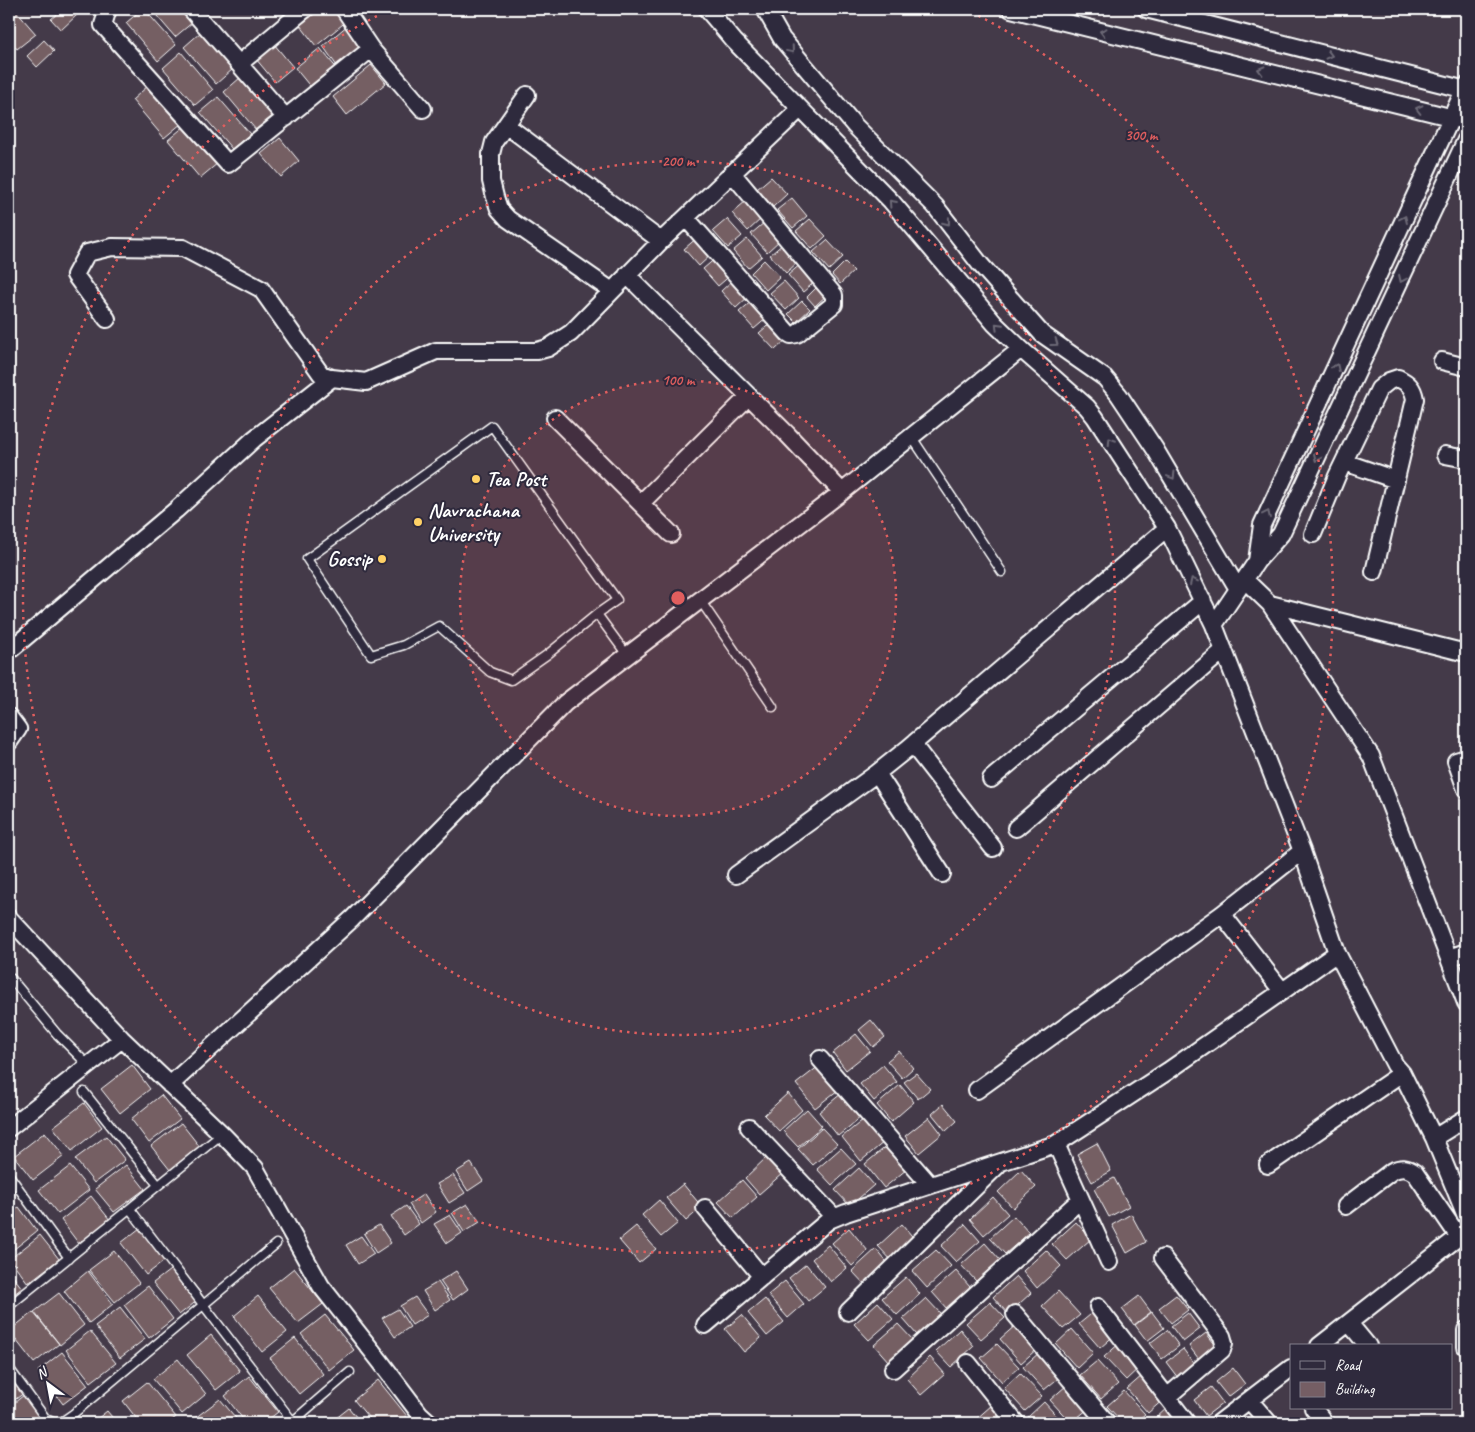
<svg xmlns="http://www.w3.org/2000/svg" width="1475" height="1432" font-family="Caveat,sans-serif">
<rect width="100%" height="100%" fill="#443a49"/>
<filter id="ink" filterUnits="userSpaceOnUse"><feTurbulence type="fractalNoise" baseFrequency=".02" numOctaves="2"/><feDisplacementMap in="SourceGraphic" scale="10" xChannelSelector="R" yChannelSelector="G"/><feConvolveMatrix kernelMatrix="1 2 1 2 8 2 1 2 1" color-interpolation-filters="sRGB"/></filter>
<g filter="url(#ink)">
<path fill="#755e64" stroke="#fff" d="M63 9H73L78 14 61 30 51 19Z
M142 9H144L176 45 158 61 126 23Z
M151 9H182L193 22 175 37Z
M321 9H339L348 20 316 46 300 25Z
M16 11 36 34 17 49 9 39V17Z
M349 24 365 44 337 66 323 46Z
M201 32 233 69 216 84 184 47Z
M44 40 54 51 37 67 27 56Z
M274 44 293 67 275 82 256 59Z
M320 48 338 70 313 90 295 68Z
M181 52 213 90 195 105 163 68Z
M371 65 386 83 347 115 333 97Z
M241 77 274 115 256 130 224 92Z
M149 85 182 123 164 138 132 100Z
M218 97 250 134 232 149 200 112Z
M186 125 218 163 200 178 168 140Z
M280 138 299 161 281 177 261 154Z
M771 177 787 194 773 207 757 189Z
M792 198 807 216 793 228 777 210Z
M746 201 762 218 748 231 732 213Z
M727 219 742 236 728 248 713 231Z
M810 219 826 236 812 249 796 231Z
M765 222 781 239 767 252 751 234Z
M698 237 713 253 699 266 684 249Z
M747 239 762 256 748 268 733 251Z
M827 240 843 257 829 270 813 252Z
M784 243 800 260 786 273 770 255Z
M717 257 732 274 718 286 703 269Z
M764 260 780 277 766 290 751 273Z
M845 262 854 271 840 284 832 275Z
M802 263 817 280 803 292 788 275Z
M735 278 750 295 736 308 721 291Z
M784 281 799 298 786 310 770 293Z
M820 284 829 293 815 306 807 297Z
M753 300 768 317 754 329 739 312Z
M802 301 810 309 796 322 788 314Z
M773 321 788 338 775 350 759 333Z
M871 1020 885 1037 873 1047 859 1030Z
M856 1034 870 1051 846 1070 833 1053Z
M899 1051 913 1068 902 1078 887 1061Z
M132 1065 150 1089 120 1113 101 1089Z
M883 1065 897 1082 874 1101 860 1084Z
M819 1066 838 1090 815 1108 796 1084Z
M916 1073 930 1089 918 1099 904 1082Z
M900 1085 914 1102 891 1122 877 1105Z
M788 1093 802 1110 779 1131 764 1115Z
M842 1093 861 1117 838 1136 819 1112Z
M161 1095 180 1119 149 1143 131 1119Z
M84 1103 102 1127 72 1151 53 1127Z
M943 1104 957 1121 946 1131 932 1114Z
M807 1109 822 1126 798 1147 783 1131Z
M929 1117 942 1134 919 1153 905 1136Z
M864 1119 884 1142 861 1161 842 1137Z
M181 1123 200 1147 170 1170 151 1146Z
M822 1128 837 1144 813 1165 798 1149Z
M45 1132 64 1156 33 1180 14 1156Z
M106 1136 125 1160 94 1183 75 1159Z
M1097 1143 1111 1171 1092 1182 1077 1154Z
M888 1145 907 1169 884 1188 865 1164Z
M841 1148 856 1164 832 1185 817 1169Z
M768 1156 783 1173 759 1194 745 1178Z
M471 1163 483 1181 468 1191 456 1172Z
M126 1165 145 1189 114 1212 95 1189Z
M70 1166 89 1190 58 1214 39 1190Z
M859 1168 874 1185 850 1206 835 1190Z
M1021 1170 1036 1187 1013 1208 998 1192Z
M453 1175 465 1193 449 1203 437 1184Z
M1114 1178 1129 1206 1109 1217 1094 1189Z
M742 1180 757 1197 733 1218 718 1202Z
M683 1184 702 1207 686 1221 666 1198Z
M424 1194 436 1212 421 1223 409 1204Z
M91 1196 110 1220 79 1244 61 1220Z
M993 1197 1008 1214 984 1235 970 1219Z
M659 1200 678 1223 661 1237 642 1215Z
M467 1204 480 1222 464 1232 452 1213Z
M406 1206 419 1224 404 1235 391 1216Z
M19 1207 37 1231 9 1253V1214Z
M1131 1214 1146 1242 1127 1253 1112 1225Z
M450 1215 462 1233 447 1243 434 1224Z
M1014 1216 1029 1233 1005 1254 990 1238Z
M1076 1222 1091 1239 1067 1260 1052 1244Z
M145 1224 171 1256 146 1275 121 1243Z
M902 1224 916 1241 893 1262 878 1246Z
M965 1224 980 1241 956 1262 941 1246Z
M379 1225 391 1243 376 1253 364 1234Z
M636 1226 656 1249 639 1263 619 1240Z
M849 1228 868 1251 852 1266 832 1243Z
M40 1235 59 1259 28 1283 10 1259Z
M361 1236 374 1254 358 1264 346 1245Z
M985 1243 1000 1260 976 1281 961 1265Z
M828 1245 847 1268 831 1282 812 1259Z
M876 1249 890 1266 867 1287 852 1271Z
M936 1250 951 1266 927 1288 912 1271Z
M1046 1250 1061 1266 1037 1288 1023 1271Z
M114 1251 139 1283 115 1302 89 1270Z
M178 1264 203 1296 179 1315 153 1283Z
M806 1264 825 1287 808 1301 789 1278Z
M294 1268 323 1304 298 1323 269 1288Z
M9 1271 22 1288 9 1298Z
M88 1271 113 1304 89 1323 64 1291Z
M456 1271 468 1289 453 1300 440 1281Z
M956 1271 970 1287 947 1309 932 1292Z
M1016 1276 1031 1293 1008 1314 993 1297Z
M906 1277 920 1294 897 1315 882 1298Z
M785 1281 804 1304 788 1318 768 1295Z
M438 1282 450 1300 435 1310 423 1291Z
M148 1286 173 1319 149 1338 124 1305Z
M1058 1291 1080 1315 1063 1329 1042 1306Z
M59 1293 84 1325 60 1345 34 1312Z
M1176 1295 1188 1310 1171 1323 1159 1308Z
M258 1296 287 1332 262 1352 234 1316Z
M1139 1296 1151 1312 1134 1325 1122 1309Z
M415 1297 428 1315 412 1325 400 1306Z
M926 1298 941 1314 917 1335 903 1319Z
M765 1299 784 1322 767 1336 748 1313Z
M878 1302 893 1319 869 1340 854 1324Z
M990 1302 1005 1318 981 1339 966 1323Z
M120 1307 145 1339 120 1358 95 1326Z
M398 1309 410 1327 395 1337 382 1318Z
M1096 1310 1117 1333 1100 1348 1079 1324Z
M33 1312 59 1344 34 1363 9 1331Z
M1152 1312 1164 1328 1147 1341 1135 1325Z
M1188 1313 1200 1329 1183 1342 1171 1326Z
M325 1315 354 1350 329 1370 301 1334Z
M742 1315 761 1338 744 1352 725 1329Z
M898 1324 913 1340 889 1362 874 1345Z
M1017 1324 1038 1348 1021 1363 1000 1339Z
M960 1329 974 1346 951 1367 936 1351Z
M1072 1329 1093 1353 1077 1368 1056 1344Z
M1167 1330 1179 1346 1162 1359 1150 1343Z
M90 1331 116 1363 91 1382 66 1350Z
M1206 1333 1218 1348 1201 1362 1189 1346Z
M211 1335 240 1371 216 1390 187 1355Z
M295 1338 323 1374 299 1394 270 1358Z
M1121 1342 1142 1365 1126 1380 1104 1357Z
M997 1344 1019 1367 1002 1382 981 1358Z
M1183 1349 1195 1365 1178 1378 1166 1362Z
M62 1352 88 1385 63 1404 38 1371Z
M1040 1352 1061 1376 1044 1390 1023 1367Z
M930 1357 945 1374 921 1395 907 1379Z
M178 1359 206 1394 182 1414 153 1379Z
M1097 1361 1118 1384 1101 1399 1080 1375Z
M1233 1368 1245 1384 1228 1397 1216 1382Z
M1020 1373 1042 1396 1025 1411 1004 1388Z
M9 1374 24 1393 9 1404Z
M1143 1375 1165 1398 1148 1413 1127 1389Z
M249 1376 278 1412 264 1423H246L225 1396Z
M378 1380 407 1416 398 1423H373L354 1400Z
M147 1382 176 1417 168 1423H140L123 1401Z
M1067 1385 1088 1409 1071 1423 1050 1400Z
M1211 1387 1223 1403 1206 1416 1194 1400Z
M1124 1391 1145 1414 1135 1423H1123L1107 1406Z
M24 1395 43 1419 37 1423H9V1407Z
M220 1399 240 1423H199L195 1418Z
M1044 1402 1063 1423H1033L1028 1417Z
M992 1405 1008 1423H978L975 1420Z
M1170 1405 1187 1423H1157L1154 1420Z
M349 1408 361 1423H330Z
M107 1411 117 1423H92Z
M1091 1415 1098 1423H1082Z"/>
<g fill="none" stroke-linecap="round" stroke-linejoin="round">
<defs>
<path id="service" d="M911 436 1002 572
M700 600 773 707
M597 614 617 600 492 426 307 559 371 655 404 645 439 626 490 672 511 680 548 654 597 614 627 655
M9 976 57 1034 88 1065
M84 1092 158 1185
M9 1175 69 1258
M130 1209 293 1422
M9 1306 222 1134
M9 1368 46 1419 55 1423
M56 1423 63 1421 73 1414 276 1244
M291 1423 350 1372"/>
<path id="minor" d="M108 9 103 25 228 164 371 49
M191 9 286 118
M344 9 371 49 423 109
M707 9 734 41 891 201 995 324 1021 349 1087 407 1095 417 1167 528 1214 625 1302 851 1337 953 1395 1065 1402 1073 1434 1138 1466 1216
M765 9 782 39 855 126 935 206 980 264 1034 325 1042 334 1105 378 1119 395 1155 449 1238 589
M1011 9 1466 121
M1146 9 1466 90
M239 64 305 9
M527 95 494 142 491 154V181L495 197 499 209 508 219 612 291
M506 125 661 241
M686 218 788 333 791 335 797 334 834 304V295L732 173
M627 275 787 434 842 492
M107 319 75 275 87 253 112 247 183 248 261 289 321 374 332 378 366 382 436 351H537L548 348 571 333 661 241 800 109
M1442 361 1466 367
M555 418 671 534
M1445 455 1466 459
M1344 462 1396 480
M641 503 749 396
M1313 534 1337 476 1379 389 1389 381 1398 378C1408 383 1413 387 1415 399L1374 572
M1257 561 1262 525 1466 86
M1245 580 1270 604 1371 756 1466 1003
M1270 604 1466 653
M1214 625 1257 561 1281 534 1466 140
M9 651 176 510 254 439 332 378
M9 717 18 729 9 742
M913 745 993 848
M1466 758 1456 761 1466 789
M877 773 942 874
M991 779 1203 601
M1016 828 1224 650
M736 875 877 773 907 749 1167 528
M1222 914 1282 991
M9 918 122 1039 222 1134 255 1168 321 1286 380 1361 420 1414 430 1423
M1449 958 1466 952
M820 1059 930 1185
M170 1085 352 919 565 703 842 492 1021 349
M977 1090 1222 914 1302 851
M749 1127 834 1217
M9 1128 122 1039
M1434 1138 1466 1118
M1056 1144 1109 1262
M1268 1165 1402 1073
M1346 1206 1392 1171C1401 1167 1407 1167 1415 1173L1459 1237
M705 1208 762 1277
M1163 1258 1222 1336 1224 1343 1222 1350 1167 1397
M1098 1307 1187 1423
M848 1312 998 1165
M1015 1314 1107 1423
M1349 1323 1368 1346
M705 1325 829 1220 846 1213 1056 1144 1168 1071 1337 953
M1466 1330V1347
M1319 1346 1466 1231
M968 1363 1016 1423
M893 1369 1080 1200
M1249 1400 1269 1423
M1313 1408 1325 1423
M1219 1423 1291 1368"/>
</defs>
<use href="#service" stroke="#fff" stroke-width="11"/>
<use href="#minor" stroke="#fff" stroke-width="20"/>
<use href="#service" stroke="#2f2a3d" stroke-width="8"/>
<use href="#minor" stroke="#2f2a3d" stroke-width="16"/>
</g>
<defs><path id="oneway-chevron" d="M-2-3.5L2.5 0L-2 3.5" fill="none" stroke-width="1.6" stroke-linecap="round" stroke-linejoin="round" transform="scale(1.25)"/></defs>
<g stroke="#6d6a77">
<use href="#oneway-chevron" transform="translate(1103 32) rotate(-166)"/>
<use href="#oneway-chevron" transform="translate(791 50) rotate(50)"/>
<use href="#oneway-chevron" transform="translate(1329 55) rotate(14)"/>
<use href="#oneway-chevron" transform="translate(1261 70) rotate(-166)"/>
<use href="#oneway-chevron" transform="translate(1419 109) rotate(-166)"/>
<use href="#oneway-chevron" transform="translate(892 203) rotate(-132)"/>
<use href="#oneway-chevron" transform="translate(1404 219) rotate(-65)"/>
<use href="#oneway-chevron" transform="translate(947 222) rotate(52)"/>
<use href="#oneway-chevron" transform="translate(1402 279) rotate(115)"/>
<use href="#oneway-chevron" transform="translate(998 326) rotate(-134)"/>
<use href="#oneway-chevron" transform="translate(1055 343) rotate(36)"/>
<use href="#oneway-chevron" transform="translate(1336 367) rotate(-65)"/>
<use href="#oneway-chevron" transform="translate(1111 441) rotate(-123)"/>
<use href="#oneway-chevron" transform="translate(1317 458) rotate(115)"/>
<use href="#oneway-chevron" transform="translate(1172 476) rotate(59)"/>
<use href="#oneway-chevron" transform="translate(1267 514) rotate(-65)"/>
<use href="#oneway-chevron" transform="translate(1193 581) rotate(-116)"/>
</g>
</g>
<circle cx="678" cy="598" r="218" fill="#e05e5e" fill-opacity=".12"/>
<g fill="none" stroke="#e05e5e" stroke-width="2.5" stroke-dasharray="2.5 5">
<circle cx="678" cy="598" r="218"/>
<circle cx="678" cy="598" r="437"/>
<path d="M965 9A655 655 0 1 1 391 9"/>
</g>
<g fill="#ffd166" stroke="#2f2a3d" stroke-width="2">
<circle cx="476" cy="479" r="5"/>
<circle cx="418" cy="522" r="5"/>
<circle cx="382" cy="559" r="5"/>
</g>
<g text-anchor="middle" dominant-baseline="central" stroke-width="4" stroke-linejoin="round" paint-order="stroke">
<g font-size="21" font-weight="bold" fill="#fff" stroke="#2f2a3d" text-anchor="start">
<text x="486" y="479">Tea Post</text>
<text x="428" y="510">Navrachana<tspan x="428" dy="24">University</tspan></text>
<text x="372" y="559" text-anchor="end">Gossip</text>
</g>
</g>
<circle cx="678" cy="598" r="8" fill="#e05e5e" stroke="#2f2a3d" stroke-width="2.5"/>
<g font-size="15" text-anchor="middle" font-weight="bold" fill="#e05e5e" stroke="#2f2a3d" stroke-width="4" stroke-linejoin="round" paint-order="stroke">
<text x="1141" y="140">300 m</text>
<text x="678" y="166">200 m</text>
<text x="678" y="385">100 m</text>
</g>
<rect width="1475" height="1432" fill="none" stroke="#2f2a3d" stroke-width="30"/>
<rect x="15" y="15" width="1445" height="1402" fill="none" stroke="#fff" stroke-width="2" filter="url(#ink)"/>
<rect x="1290" y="1344" width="162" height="65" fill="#2f2a3d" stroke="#827f8b"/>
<rect x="1300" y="1361" width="25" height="8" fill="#2f2a3d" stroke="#827f8b"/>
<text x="1335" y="1370" font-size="15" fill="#ffffff">Road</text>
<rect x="1300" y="1382" width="25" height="15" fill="#755e64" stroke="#827f8b"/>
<text x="1335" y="1394" font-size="15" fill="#ffffff">Building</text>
<g transform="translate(48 1384) rotate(328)" stroke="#2f2a3d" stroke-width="4" paint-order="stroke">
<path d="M0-4L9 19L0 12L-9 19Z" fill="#ffffff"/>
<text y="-8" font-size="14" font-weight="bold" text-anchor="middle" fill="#ffffff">N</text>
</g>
</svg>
